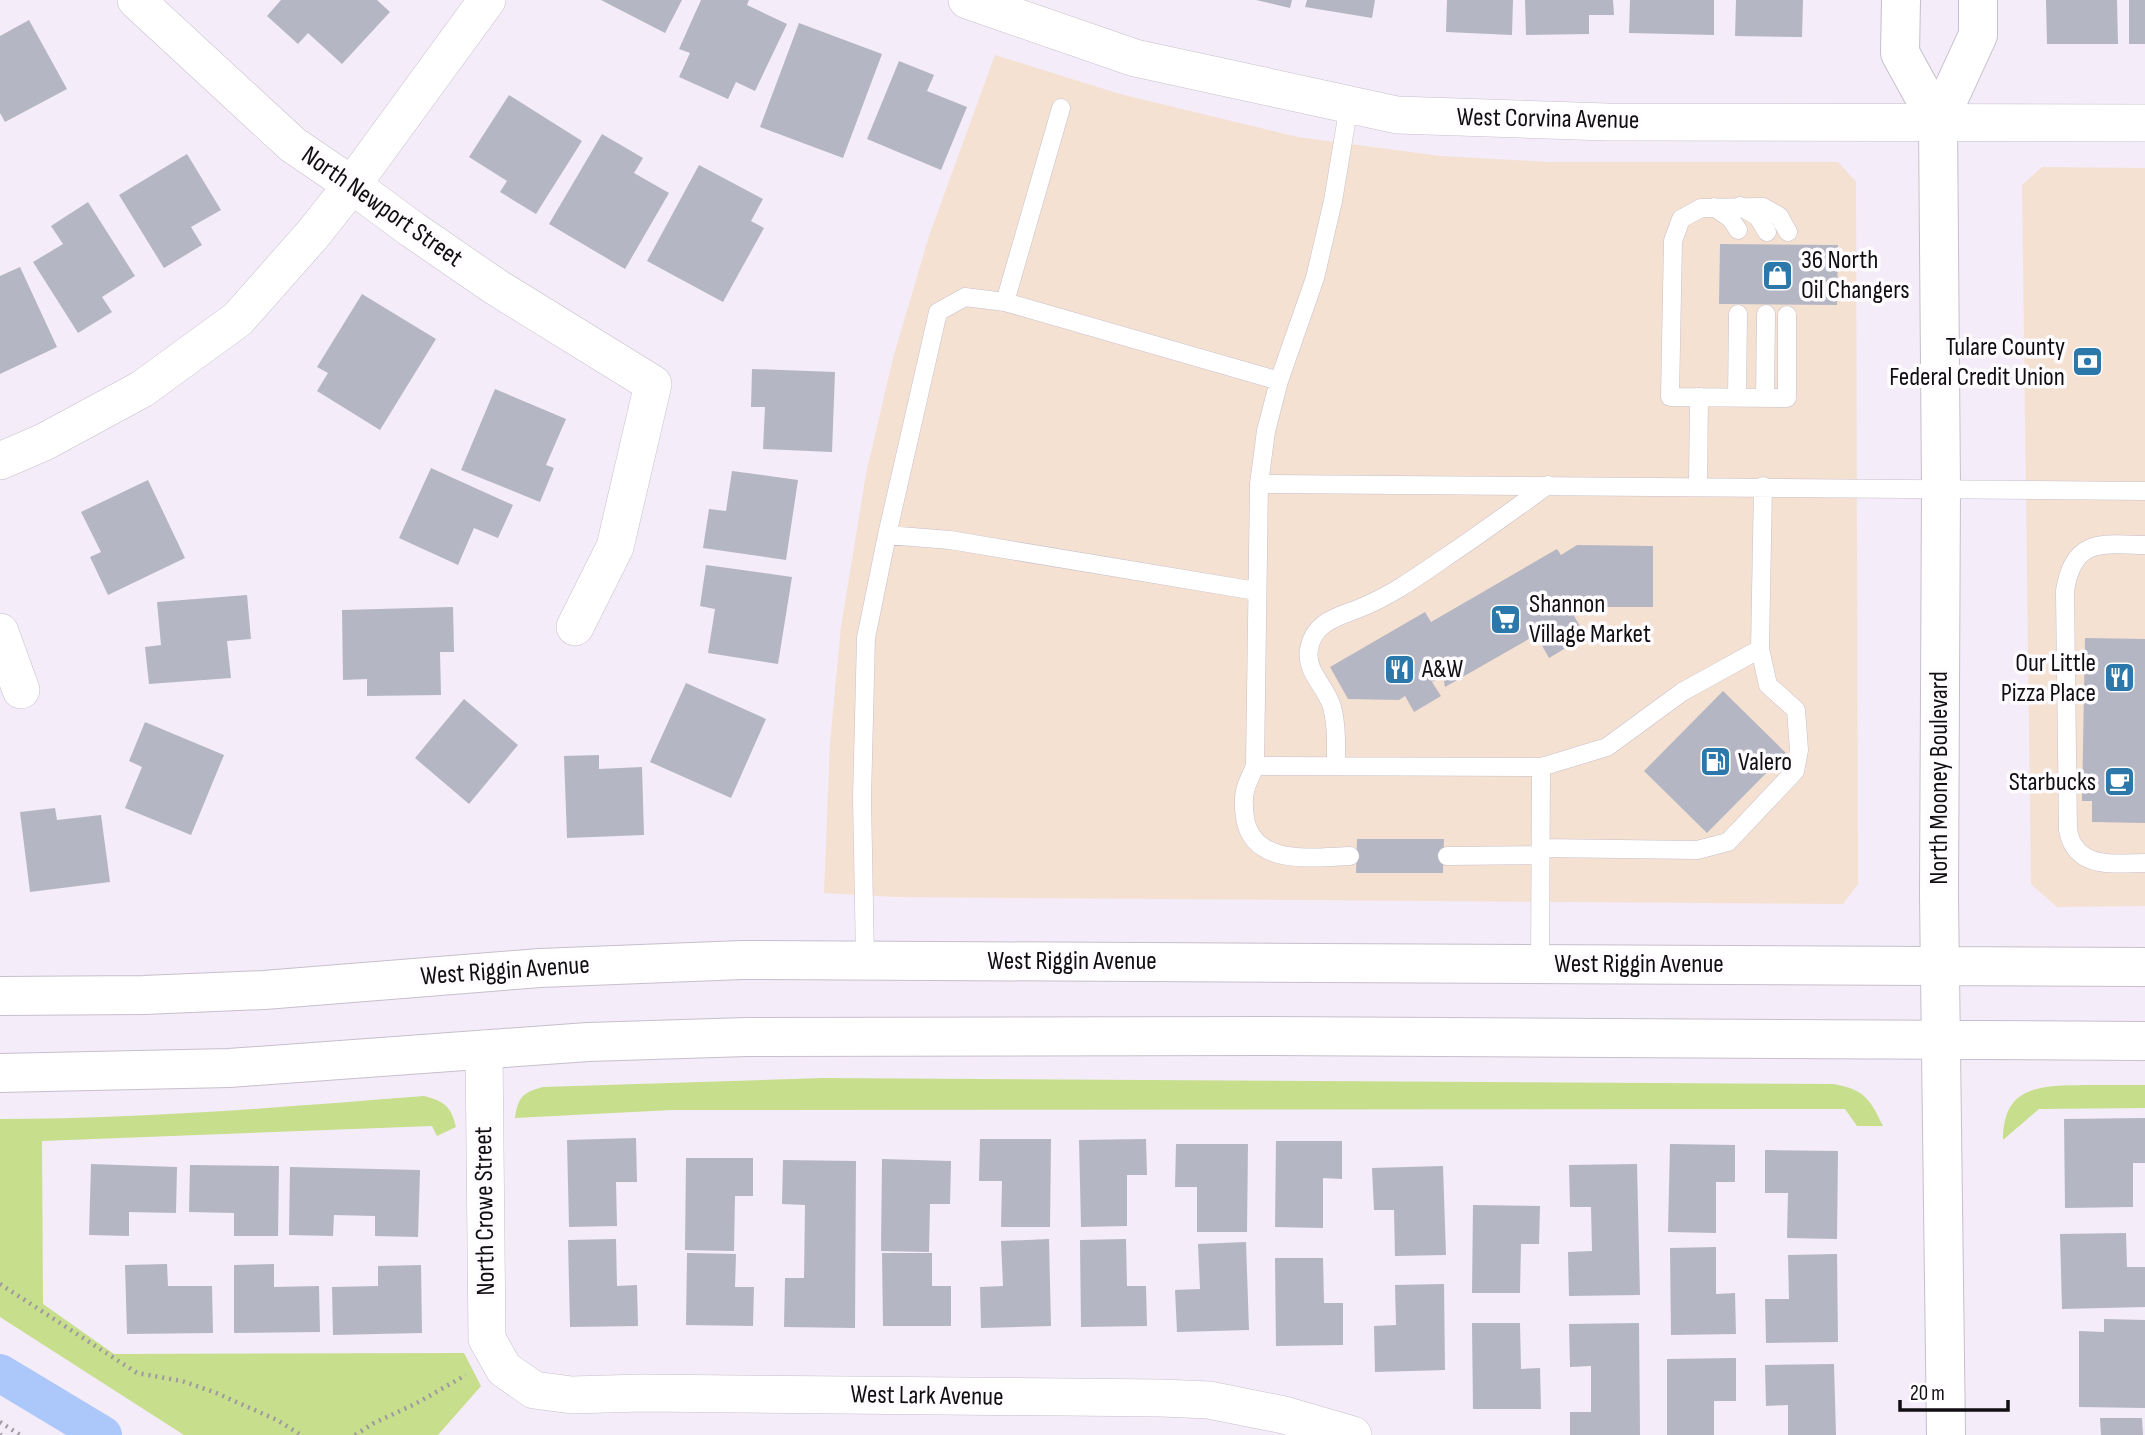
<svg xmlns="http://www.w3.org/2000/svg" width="2145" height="1435" font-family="'Sofia Sans Condensed',sans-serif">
<rect width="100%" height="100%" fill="#f4ecf8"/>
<path fill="#f5e1d2" d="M995 55 1120 94 1298 137 1440 156 1549 162H1838L1856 182 1858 884 1843 904 897 897 824 893 830 742 841 627 866 474 893 358 930 233Z
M2042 167 2145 168V906L2057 907 2031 884 2022 185Z"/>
<path fill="#c7de8c" d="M823 1078 1834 1084C1865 1090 1870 1099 1883 1126H1857L1845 1109 672 1110 515 1118C518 1097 523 1092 543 1087Z
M2145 1085V1108L2039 1109 2003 1140C2003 1085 2040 1086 2084 1085 2104 1085 2125 1085 2145 1085Z
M424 1096C444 1101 451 1106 456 1127L437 1136 432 1126 42 1141 43 1304 114 1354 464 1353 481 1386 438 1435H184L0 1317V1119C141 1119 283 1107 424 1096Z"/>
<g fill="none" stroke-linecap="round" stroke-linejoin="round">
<path stroke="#acc7fa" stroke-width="38" d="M0 1373 103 1435"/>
</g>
<path fill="#b5b6c3" d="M281 0H377L390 12 342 64 308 33 298 44 267 16Z
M601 0H682L665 33Z
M701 0H749L747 5 787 24 755 91 736 82 728 99 679 77 690 53 679 49Z
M1256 0H1292L1290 8Z
M1307 0H1375L1372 18 1305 7Z
M1447 0H1513L1512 35 1446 32Z
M1525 0H1613L1614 15H1589V34L1526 35Z
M1630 0H1714V35L1629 33Z
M1736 0H1803L1802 37 1735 36Z
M2046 0H2117L2118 44H2047Z
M2129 0H2145V44H2129Z
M29 20 67 89 5 122 0 113V36Z
M799 23 882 54 843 158 760 127Z
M899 61 934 75 927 91 967 107 941 170 867 139Z
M509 95 582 141 536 214 500 192 507 181 469 157Z
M602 134 643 158 634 173 669 193 625 269 549 224Z
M187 154 221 210 191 227 202 245 164 268 119 195Z
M699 165 763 199 751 221 764 228 723 302 647 261Z
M88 202 135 276 102 297 112 312 78 333 33 262 63 244 51 226Z
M1720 244 1838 245 1837 305 1719 304Z
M20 267 57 347 0 374V276Z
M362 294 436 339 380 430 317 391 328 373 317 367Z
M752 369 835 372 832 452 763 449 765 407H751Z
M495 389 566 419 546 465 554 468 540 502 461 470Z
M431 468 513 505 498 538 474 528 458 565 399 538Z
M732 471 798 480 786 560 703 548 709 509 726 511Z
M148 480 185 558 108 595 90 557 101 552 81 512Z
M1577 545 1653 546V607H1591L1574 616 1586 636 1549 658 1536 635 1445 687 1443 676 1432 682 1441 696 1414 712 1405 696 1399 700 1348 699 1330 667 1425 612 1431 622 1557 549 1561 555Z
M706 565 792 577 778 664 708 653 715 609 700 606Z
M247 595 251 639 227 641 231 678 149 684 145 647 161 645 157 602Z
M453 607 454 652H440L441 695 367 696V679L343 680 342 610Z
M2085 638 2145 639V823L2092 822V801H2082Z
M686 683 766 719 731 798 650 762Z
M1723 691 1786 753 1707 833 1644 771Z
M464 699 518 745 469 804 415 758Z
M145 722 224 755 191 835 125 808 142 767 129 761Z
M599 755V769L642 767 644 835 567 838 564 756Z
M55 808 57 820 101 815 110 882 30 892 20 812Z
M1357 839H1444L1443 873H1356Z
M2145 1118V1163H2133V1207L2065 1208 2064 1119Z
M636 1138 637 1182H616L617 1226 569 1227 567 1140Z
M980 1139H1051L1050 1227H1001L1002 1181H979Z
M1146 1139 1147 1175H1127V1226L1081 1227 1079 1140Z
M1276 1141H1342V1179L1323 1178V1228L1275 1227Z
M1176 1144H1248L1247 1232H1197V1187H1175Z
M1670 1144 1735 1145V1182H1716V1233L1668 1232Z
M1765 1150 1838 1151 1837 1239 1787 1238 1788 1193H1765Z
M686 1158H753V1196H735L734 1251 685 1250Z
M882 1159 951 1161 950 1204H930L929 1252 881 1251Z
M783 1160 856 1161 855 1328 784 1327 785 1278H804L805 1205 782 1204Z
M91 1164 177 1167 176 1213 129 1212V1236L89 1235Z
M1637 1164 1640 1295 1569 1296 1568 1252 1592 1251 1591 1207H1570L1569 1165Z
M190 1165 279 1166 278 1236H234V1213L189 1212Z
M1443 1166 1446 1255 1395 1256 1394 1210H1374L1372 1168Z
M290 1167 420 1170 418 1237 375 1236V1216L334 1215 333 1236 289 1235Z
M1473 1205 1540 1206 1539 1244H1521L1520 1293H1472Z
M2126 1233 2127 1267H2145V1307L2062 1309 2060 1234Z
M616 1239 617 1286 637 1285 638 1326 570 1327 568 1240Z
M1049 1239 1051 1326 981 1328 980 1287 1003 1286 1001 1241Z
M1126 1239 1127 1286H1146L1147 1326 1081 1327 1080 1240Z
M1246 1242 1249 1330 1177 1332 1175 1290 1200 1289 1198 1244Z
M1716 1247V1294L1735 1293 1736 1334 1671 1335 1670 1248Z
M687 1253 736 1254 735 1287H754L753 1326 686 1325Z
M882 1253H932V1286H951V1326H883Z
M1837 1254 1838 1342 1766 1343 1765 1299H1789L1788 1255Z
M1275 1258H1323L1324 1303H1343V1345L1276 1346Z
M167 1264 168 1286H212L213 1333 127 1334 125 1265Z
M274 1264V1287L319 1286 320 1332 234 1333V1265Z
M421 1265 422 1333 333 1335 332 1287 378 1286V1266Z
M1444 1284 1445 1370 1375 1372 1374 1326 1396 1325 1395 1285Z
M2104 1319 2145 1320V1408L2079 1407V1331L2104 1332Z
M1472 1323H1520L1521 1369 1540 1368 1541 1409H1473Z
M1639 1323 1640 1435H1570V1412H1591V1366L1570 1367 1569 1324Z
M1736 1358V1401H1714V1435H1667V1359Z
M1834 1364 1836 1435H1788V1405L1766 1406 1765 1365Z
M2100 1418H2142L2143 1435H2101Z"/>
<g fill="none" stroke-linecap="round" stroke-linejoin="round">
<defs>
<path id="lane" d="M1349 105 1333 201 1315 278 1279 381 1266 431 1259 484 1255 766 1541 767 1607 747 1682 692 1760 649 1763 486
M1740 206 1758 217 1767 232
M1714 207 1731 219 1738 230
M1005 302 1061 108
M1787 315V398L1670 397 1673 241 1681 219 1701 208 1763 207 1779 216 1788 232
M1765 397 1766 314
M1737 398 1738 314
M1259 484 2145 491
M1698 486 1699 397
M887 535 938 312 965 297 1005 302 1279 381
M2145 545C2101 544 2073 538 2065 591L2068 830C2069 835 2071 842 2074 846 2088 869 2123 863 2145 863
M1255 766C1252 774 1247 782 1245 791 1243 798 1244 810 1245 818 1253 867 1313 857 1350 856
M1336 766C1336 746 1337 726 1332 707 1326 686 1305 672 1309 649 1314 621 1338 617 1360 608 1390 596 1417 577 1443 559 1479 535 1513 510 1548 485
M1540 848 1697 850 1728 842 1795 771 1799 750 1796 710 1768 685 1760 649
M1447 856 1540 855
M865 960 862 798 866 638 887 535 950 540 1256 591
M1540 964 1541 767"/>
<path id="street" d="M136 0 293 145 352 185 413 230 496 287 653 384 615 547 575 627
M967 0 1135 58 1397 115 1607 122 2145 123
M0 461 44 442 142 389 238 319 313 234 352 185 487 0
M0 632 21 690
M484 1049 487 1339 504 1369 534 1390 572 1395 641 1393 1161 1398 1209 1400 1284 1415 1353 1435"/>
<path id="secondary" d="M1901 0 1900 53 1938 122
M0 996 144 995 264 990 540 968 742 960 2145 967
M0 1073 229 1068 588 1042 747 1037 1261 1036 2145 1041
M1946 1435 1939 896 1941 488 1938 122 1978 35V0"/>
</defs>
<use href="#lane" stroke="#c7bfcb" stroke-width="19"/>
<use href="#street" stroke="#c7bfcb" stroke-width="38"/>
<use href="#secondary" stroke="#c7bfcb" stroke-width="40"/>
<path stroke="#9e98a1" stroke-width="4.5" stroke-dasharray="2 5" stroke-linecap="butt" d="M0 1284 137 1373 182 1381 214 1392 277 1420 301 1435
M0 1422 20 1435
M0 1434 1 1435
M355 1435 374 1423 415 1404 466 1375"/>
<use href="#lane" stroke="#fff" stroke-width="18"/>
<use href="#street" stroke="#fff" stroke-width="37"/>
<use href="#secondary" stroke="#fff" stroke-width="38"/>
</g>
<defs>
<symbol id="shop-square" viewBox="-11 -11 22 22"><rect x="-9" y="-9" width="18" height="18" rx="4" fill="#2c78ab" stroke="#fefcfe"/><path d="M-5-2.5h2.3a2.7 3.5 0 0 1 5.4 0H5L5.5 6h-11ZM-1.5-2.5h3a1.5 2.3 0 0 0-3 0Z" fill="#fff"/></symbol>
<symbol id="bank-square" viewBox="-11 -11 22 22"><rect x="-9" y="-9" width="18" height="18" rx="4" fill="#2c78ab" stroke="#fefcfe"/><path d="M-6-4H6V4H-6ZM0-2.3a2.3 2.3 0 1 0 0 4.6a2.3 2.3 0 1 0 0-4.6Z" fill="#fff"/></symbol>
<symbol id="supermarket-square" viewBox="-11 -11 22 22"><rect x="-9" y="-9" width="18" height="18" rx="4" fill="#2c78ab" stroke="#fefcfe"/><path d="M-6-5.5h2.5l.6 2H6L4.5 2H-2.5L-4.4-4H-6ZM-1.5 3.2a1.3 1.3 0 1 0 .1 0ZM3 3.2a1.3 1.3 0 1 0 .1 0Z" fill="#fff"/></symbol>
<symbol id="restaurant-square" viewBox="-11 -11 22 22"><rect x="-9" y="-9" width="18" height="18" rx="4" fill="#2c78ab" stroke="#fefcfe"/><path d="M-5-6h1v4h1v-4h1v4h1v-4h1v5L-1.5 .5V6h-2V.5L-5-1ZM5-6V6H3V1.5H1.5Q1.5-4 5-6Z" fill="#fff"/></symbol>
<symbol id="fuel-square" viewBox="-11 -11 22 22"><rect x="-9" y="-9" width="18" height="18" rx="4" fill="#2c78ab" stroke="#fefcfe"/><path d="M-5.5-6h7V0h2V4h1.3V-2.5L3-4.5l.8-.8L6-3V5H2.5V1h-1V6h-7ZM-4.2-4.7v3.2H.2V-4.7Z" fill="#fff"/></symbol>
<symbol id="cafe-square" viewBox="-11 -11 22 22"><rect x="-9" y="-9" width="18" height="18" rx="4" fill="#2c78ab" stroke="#fefcfe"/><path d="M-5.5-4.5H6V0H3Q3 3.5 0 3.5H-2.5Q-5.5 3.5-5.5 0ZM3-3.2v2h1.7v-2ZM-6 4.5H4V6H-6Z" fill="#fff"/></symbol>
</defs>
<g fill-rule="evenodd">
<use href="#shop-square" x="1760" y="258" width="35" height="35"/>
<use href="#bank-square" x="2070" y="344" width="35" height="35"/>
<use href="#supermarket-square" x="1488" y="602" width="35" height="35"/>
<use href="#restaurant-square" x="1382" y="652" width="35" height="35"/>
<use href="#restaurant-square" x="2102" y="660" width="35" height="35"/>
<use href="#fuel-square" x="1698" y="744" width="35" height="35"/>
<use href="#cafe-square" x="2102" y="764" width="35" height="35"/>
</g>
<g text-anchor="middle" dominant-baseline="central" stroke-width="7" stroke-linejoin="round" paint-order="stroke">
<g font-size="26" fill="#110e12" stroke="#fefcfe">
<text transform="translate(1548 119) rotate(1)">West Corvina Avenue</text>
<text transform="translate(382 207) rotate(35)">North Newport Street</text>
<text transform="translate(1939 778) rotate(-90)">North Mooney Boulevard</text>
<text x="1072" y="961">West Riggin Avenue</text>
<text x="1639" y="964">West Riggin Avenue</text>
<text transform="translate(505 971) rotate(-4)">West Riggin Avenue</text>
<text transform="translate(485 1211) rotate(-91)">North Crowe Street</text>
<text transform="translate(927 1396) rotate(1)">West Lark Avenue</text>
</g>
<g font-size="26" fill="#110e12" stroke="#fefcfe" text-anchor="start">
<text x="1801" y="260">36 North<tspan x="1801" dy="30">Oil Changers</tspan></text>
<text x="2065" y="347" text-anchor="end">Tulare County<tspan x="2065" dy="30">Federal Credit Union</tspan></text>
<text x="1529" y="604">Shannon<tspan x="1529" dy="30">Village Market</tspan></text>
<text x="2096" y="663" text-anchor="end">Our Little<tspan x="2096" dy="30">Pizza Place</tspan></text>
<text x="1422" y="669">A&amp;W</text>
<text x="1738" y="762">Valero</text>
<text x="2096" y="782" text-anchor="end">Starbucks</text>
</g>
</g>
<path d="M1900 1400v10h108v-10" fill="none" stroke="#110e12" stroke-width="3.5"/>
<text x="1910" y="1400" font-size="21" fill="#110e12" stroke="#fefcfe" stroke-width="5" paint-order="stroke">20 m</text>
</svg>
